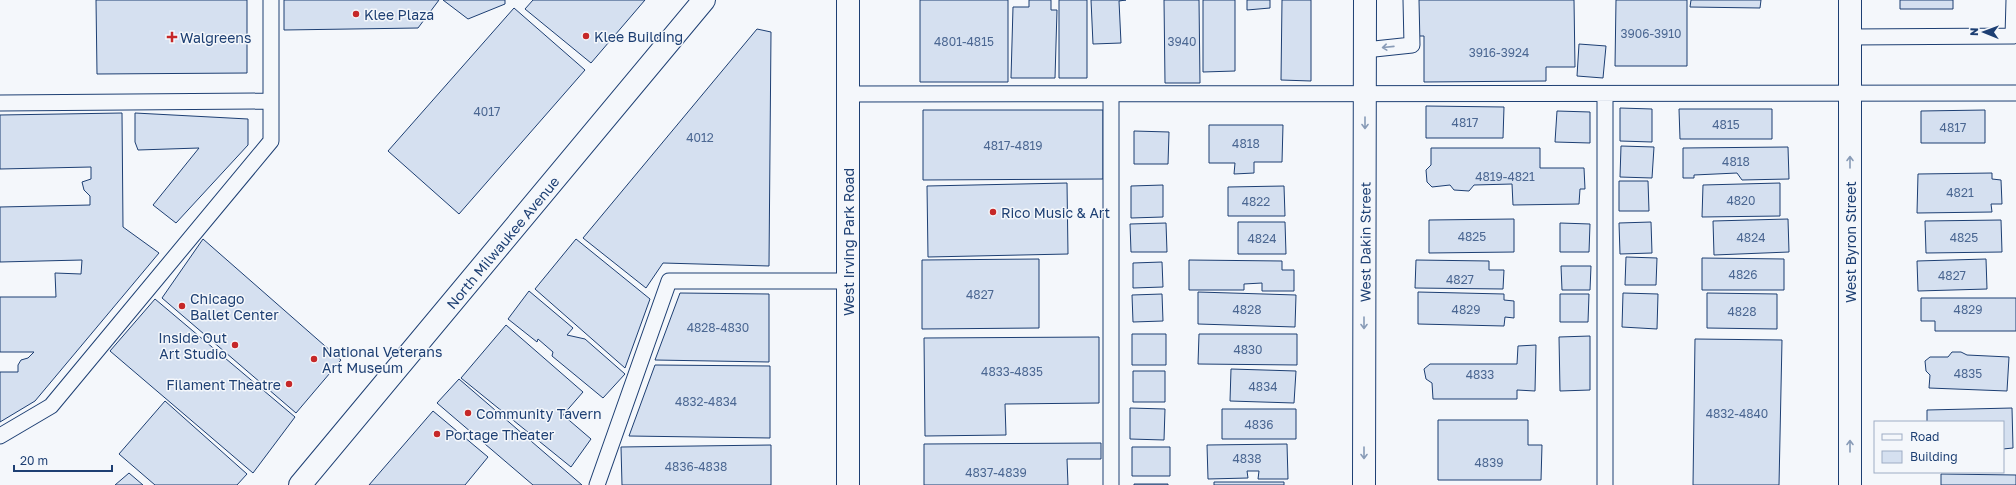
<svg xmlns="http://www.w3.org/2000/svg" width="2016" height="485" font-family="'Golos Text',sans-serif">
<rect width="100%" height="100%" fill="#f4f7fb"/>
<path fill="#d5e0f0" stroke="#1d3f73" d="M96 0H247V73L97 74Z
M284 0H439L418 28 284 30Z
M443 0H505V4L468 19Z
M533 0H645L591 63 525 9Z
M920 0H1008V82H920Z
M1029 0H1051V10H1057L1055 78H1011L1013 7H1029Z
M1059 0H1087V78H1059Z
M1091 0H1126L1119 1 1121 43 1093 44Z
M1164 0H1199L1200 83H1165Z
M1203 0H1235V71L1203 72Z
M1247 0H1270V8L1247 10Z
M1282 0H1311V81L1281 80Z
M1418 0H1574L1575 67H1546V81L1424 82V36H1418Z
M1616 0H1687V66H1615Z
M1691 0H1761L1760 8 1690 7Z
M1900 0H1953V9H1900Z
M514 8 585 70 459 214 388 151Z
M757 29 771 32 769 266 663 263 646 288 583 238Z
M1579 44 1606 46 1603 78 1577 76Z
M1426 106 1504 107 1503 138H1426Z
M1620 108 1652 109V142L1620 141Z
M1679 109H1772V139H1680Z
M923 110H1103V179L923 180Z
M1985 110V143H1921V111Z
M1557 111 1590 112V143L1555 142Z
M122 113 123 227 159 253 35 401 0 422V372H18V365L21 360 28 358 34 352H0V297H56L55 273 81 274 82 260 0 262V207L90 205V196L84 190 82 182 91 179V167L0 169V115Z
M135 113 248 119V145L176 223 153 205 199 148 138 150 135 142Z
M1209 125H1283L1282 162H1254V173L1234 174 1235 163H1209Z
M1134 131 1169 132 1168 164H1134Z
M1621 146 1654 147 1652 178 1620 177Z
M1788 147 1789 179 1742 180 1737 173 1694 175V178H1683V148Z
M1431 148H1540V168H1584L1585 189H1580L1579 204 1513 205 1512 184 1474 185 1469 191 1454 190 1450 185 1432 187 1427 182 1426 170 1431 165Z
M1992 173V179L2001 180 2002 204H1991L1992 212 1917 213 1918 174Z
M1619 181H1648L1649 211H1619Z
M1067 183 1068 254 928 257 927 186Z
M1780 183V216L1702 217 1703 185Z
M1163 185V217L1131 218V186Z
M1284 186 1285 216H1228V187Z
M1514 219V252L1429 253V220Z
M1788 219 1789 252 1714 255 1713 221Z
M2001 220 2002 252 1926 253 1925 221Z
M1238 222H1285L1286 254H1238Z
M1651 222 1652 253 1620 254 1619 223Z
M1166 223 1167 252H1131L1130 224Z
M1560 223 1590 224 1589 252H1560Z
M203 239 341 360 296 413 162 298Z
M576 239 650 299 625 368 535 289Z
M1626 257 1657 258 1656 285H1625Z
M1702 258 1784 259V290H1702Z
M1039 259V328L922 329V260Z
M1986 259 1987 289 1918 291 1917 261Z
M1189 260 1282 261V270H1294V291H1262V283L1244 284V290H1189Z
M1416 260 1489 261V270H1504L1503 289 1415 288Z
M1162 262 1163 287 1133 288V263Z
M1561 266H1591L1590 290H1562Z
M529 291 573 328 567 335 585 339 625 374 603 398 552 356 553 352 538 339 537 342 508 319Z
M1198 292 1296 295 1295 327 1198 324Z
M1418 292 1504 294V300L1514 301V318L1505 317 1504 326 1418 324Z
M680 293 769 294V362L655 360Z
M1623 293 1658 294 1657 329 1622 327Z
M1707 293 1777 294V329L1707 328Z
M1162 294 1163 321 1133 322 1132 295Z
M1560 294H1589L1588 322H1560Z
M1921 298H2016V331H1935V321H1921Z
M155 299 295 417 253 473 110 351Z
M506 325 583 392 563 415 591 439 571 467 461 378Z
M1132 334H1166V365H1132Z
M1199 334H1297V365L1198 364Z
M1590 336V390L1560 391 1559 337Z
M1099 337V403L1005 404 1006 435 925 436 924 338Z
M1695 339 1782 340 1779 485H1693Z
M1536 345 1535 391 1517 390V399H1433L1432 383 1426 379 1424 369 1430 364H1517L1518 346Z
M1952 352H1961L1967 355 2009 357 2007 391 1929 388 1930 375 1926 371 1925 361 1930 357H1948Z
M655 365 770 366V438L629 436Z
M1231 369 1296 371 1294 403 1230 401Z
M1133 371H1165V402H1133Z
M459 379 582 485H533L437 403Z
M165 401 247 474 237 485H155L119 454Z
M1130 408 1165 409 1164 440 1130 439Z
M2012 408 2013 448 2003 449V422H1927V410Z
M1222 409H1296V439H1222Z
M433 411 488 457 465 485H369Z
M1438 420H1528V445H1542L1541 480H1438Z
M1101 443V459H1067L1068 485H924V444Z
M1287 444 1288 479H1258L1259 471H1247L1248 478 1208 479 1207 445Z
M771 445V485H622L621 447Z
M1132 447H1170V476H1132Z
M129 473 143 485H115Z
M1941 474 2016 475V485H1941Z
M1214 482H1284V485H1214Z
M1134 484H1168V485H1134Z"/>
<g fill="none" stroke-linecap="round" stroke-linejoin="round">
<defs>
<path id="lane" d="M1850 37 2013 36 2014 0
M1365 50 1412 45 1411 0
M848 94 2016 93
M0 103 271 101
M0 436 51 406 271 141V0
M597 485 669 281H848
M1111 485V94
M1605 485V94"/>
<g id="street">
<path id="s1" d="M1364 485 1365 0"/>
<path d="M1850 485V0"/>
</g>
<g id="secondary">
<path id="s2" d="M300 485 704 0"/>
</g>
<path id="primary" d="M848 485V0"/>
</defs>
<use href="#lane" stroke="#1d3f73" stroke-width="17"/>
<use href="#street" stroke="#1d3f73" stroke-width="24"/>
<use href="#secondary" stroke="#1d3f73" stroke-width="24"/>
<use href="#primary" stroke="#1d3f73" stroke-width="24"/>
<use href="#lane" stroke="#f4f7fb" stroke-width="15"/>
<use href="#street" stroke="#f4f7fb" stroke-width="22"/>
<use href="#secondary" stroke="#f4f7fb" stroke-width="22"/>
<use href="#primary" stroke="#f4f7fb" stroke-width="22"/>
</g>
<defs><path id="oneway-shaft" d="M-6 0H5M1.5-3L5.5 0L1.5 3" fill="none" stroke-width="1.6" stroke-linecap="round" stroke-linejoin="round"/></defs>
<g stroke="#889bb7">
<use href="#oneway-shaft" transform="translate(1388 47) rotate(174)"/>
<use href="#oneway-shaft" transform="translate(1365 123) rotate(90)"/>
<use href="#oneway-shaft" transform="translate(1850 162) rotate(-90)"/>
<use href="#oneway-shaft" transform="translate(1364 323) rotate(90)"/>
<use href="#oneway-shaft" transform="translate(1850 446) rotate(-90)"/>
<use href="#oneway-shaft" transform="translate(1364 453) rotate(90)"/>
</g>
<g fill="#c62828" stroke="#f4f7fb" stroke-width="1.5">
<circle cx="356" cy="14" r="4"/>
<circle cx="586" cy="36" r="4"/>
<path d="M170 31h4v4h4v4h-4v4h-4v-4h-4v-4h4z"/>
<circle cx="993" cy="212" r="4"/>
<circle cx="182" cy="306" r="4"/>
<circle cx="235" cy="345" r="4"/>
<circle cx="314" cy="359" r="4"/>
<circle cx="289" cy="384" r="4"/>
<circle cx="468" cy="413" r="4"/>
<circle cx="437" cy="434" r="4"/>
</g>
<g text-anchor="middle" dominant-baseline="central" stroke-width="3" stroke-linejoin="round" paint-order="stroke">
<g font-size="12" fill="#4b6792">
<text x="1651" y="33">3906-3910</text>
<text x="964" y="41">4801-4815</text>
<text x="1182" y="41">3940</text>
<text x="1499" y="52">3916-3924</text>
<text x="487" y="111">4017</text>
<text x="1465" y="122">4817</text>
<text x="1726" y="124">4815</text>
<text x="1953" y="127">4817</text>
<text x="700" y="137">4012</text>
<text x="1246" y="143">4818</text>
<text x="1013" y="145">4817-4819</text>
<text x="1736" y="161">4818</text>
<text x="1505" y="176">4819-4821</text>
<text x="1960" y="192">4821</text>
<text x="1741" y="200">4820</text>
<text x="1256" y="201">4822</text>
<text x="1472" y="236">4825</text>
<text x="1751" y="237">4824</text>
<text x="1964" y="237">4825</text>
<text x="1262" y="238">4824</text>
<text x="1743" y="274">4826</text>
<text x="1952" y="275">4827</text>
<text x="1460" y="279">4827</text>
<text x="980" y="294">4827</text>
<text x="1247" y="309">4828</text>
<text x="1466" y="309">4829</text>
<text x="1968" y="309">4829</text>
<text x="1742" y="311">4828</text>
<text x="718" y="327">4828-4830</text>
<text x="1248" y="349">4830</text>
<text x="1012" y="371">4833-4835</text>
<text x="1968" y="373">4835</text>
<text x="1480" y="374">4833</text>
<text x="1263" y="386">4834</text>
<text x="706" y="401">4832-4834</text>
<text x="1737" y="413">4832-4840</text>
<text x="1259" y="424">4836</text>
<text x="1247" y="458">4838</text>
<text x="1489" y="462">4839</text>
<text x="696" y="466">4836-4838</text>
<text x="996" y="472">4837-4839</text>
</g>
<g font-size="14" fill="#1d3f73" stroke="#f4f7fb" text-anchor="start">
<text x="364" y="14">Klee Plaza</text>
<text x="594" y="36">Klee Building</text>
<text x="180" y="37">Walgreens</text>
<text x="1001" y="212">Rico Music &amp; Art</text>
<text x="190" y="298">Chicago<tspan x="190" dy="16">Ballet Center</tspan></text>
<text x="227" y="337" text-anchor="end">Inside Out<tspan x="227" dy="16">Art Studio</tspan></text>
<text x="322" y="351">National Veterans<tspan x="322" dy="16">Art Museum</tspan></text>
<text x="281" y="384" text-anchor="end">Filament Theatre</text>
<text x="476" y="413">Community Tavern</text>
<text x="445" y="434">Portage Theater</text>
</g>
<g font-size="14" fill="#1d3f73" stroke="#f4f7fb">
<text transform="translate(848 242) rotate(-90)">West Irving Park Road</text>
<text stroke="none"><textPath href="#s1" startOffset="243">West Dakin Street</textPath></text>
<text transform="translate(1850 242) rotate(-90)">West Byron Street</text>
<text stroke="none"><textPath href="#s2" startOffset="316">North Milwaukee Avenue</textPath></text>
</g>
</g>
<rect x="1874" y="421" width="130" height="52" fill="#f4f7fb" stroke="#9eadc5"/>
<rect x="1882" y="434" width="20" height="6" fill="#f4f7fb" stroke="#9eadc5"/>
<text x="1910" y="441" font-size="12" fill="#1d3f73">Road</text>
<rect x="1882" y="451" width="20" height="12" fill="#d5e0f0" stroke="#9eadc5"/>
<text x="1910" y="461" font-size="12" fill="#1d3f73">Building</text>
<g transform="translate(1984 32) rotate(271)" stroke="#f4f7fb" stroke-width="3" paint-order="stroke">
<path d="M0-3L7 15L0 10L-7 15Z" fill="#1d3f73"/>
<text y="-6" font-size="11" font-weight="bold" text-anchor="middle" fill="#1d3f73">N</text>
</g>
<path d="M14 465v6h98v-6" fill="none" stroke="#1d3f73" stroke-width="2"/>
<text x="20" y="465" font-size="12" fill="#1d3f73" stroke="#f4f7fb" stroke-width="3" paint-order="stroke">20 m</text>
</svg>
